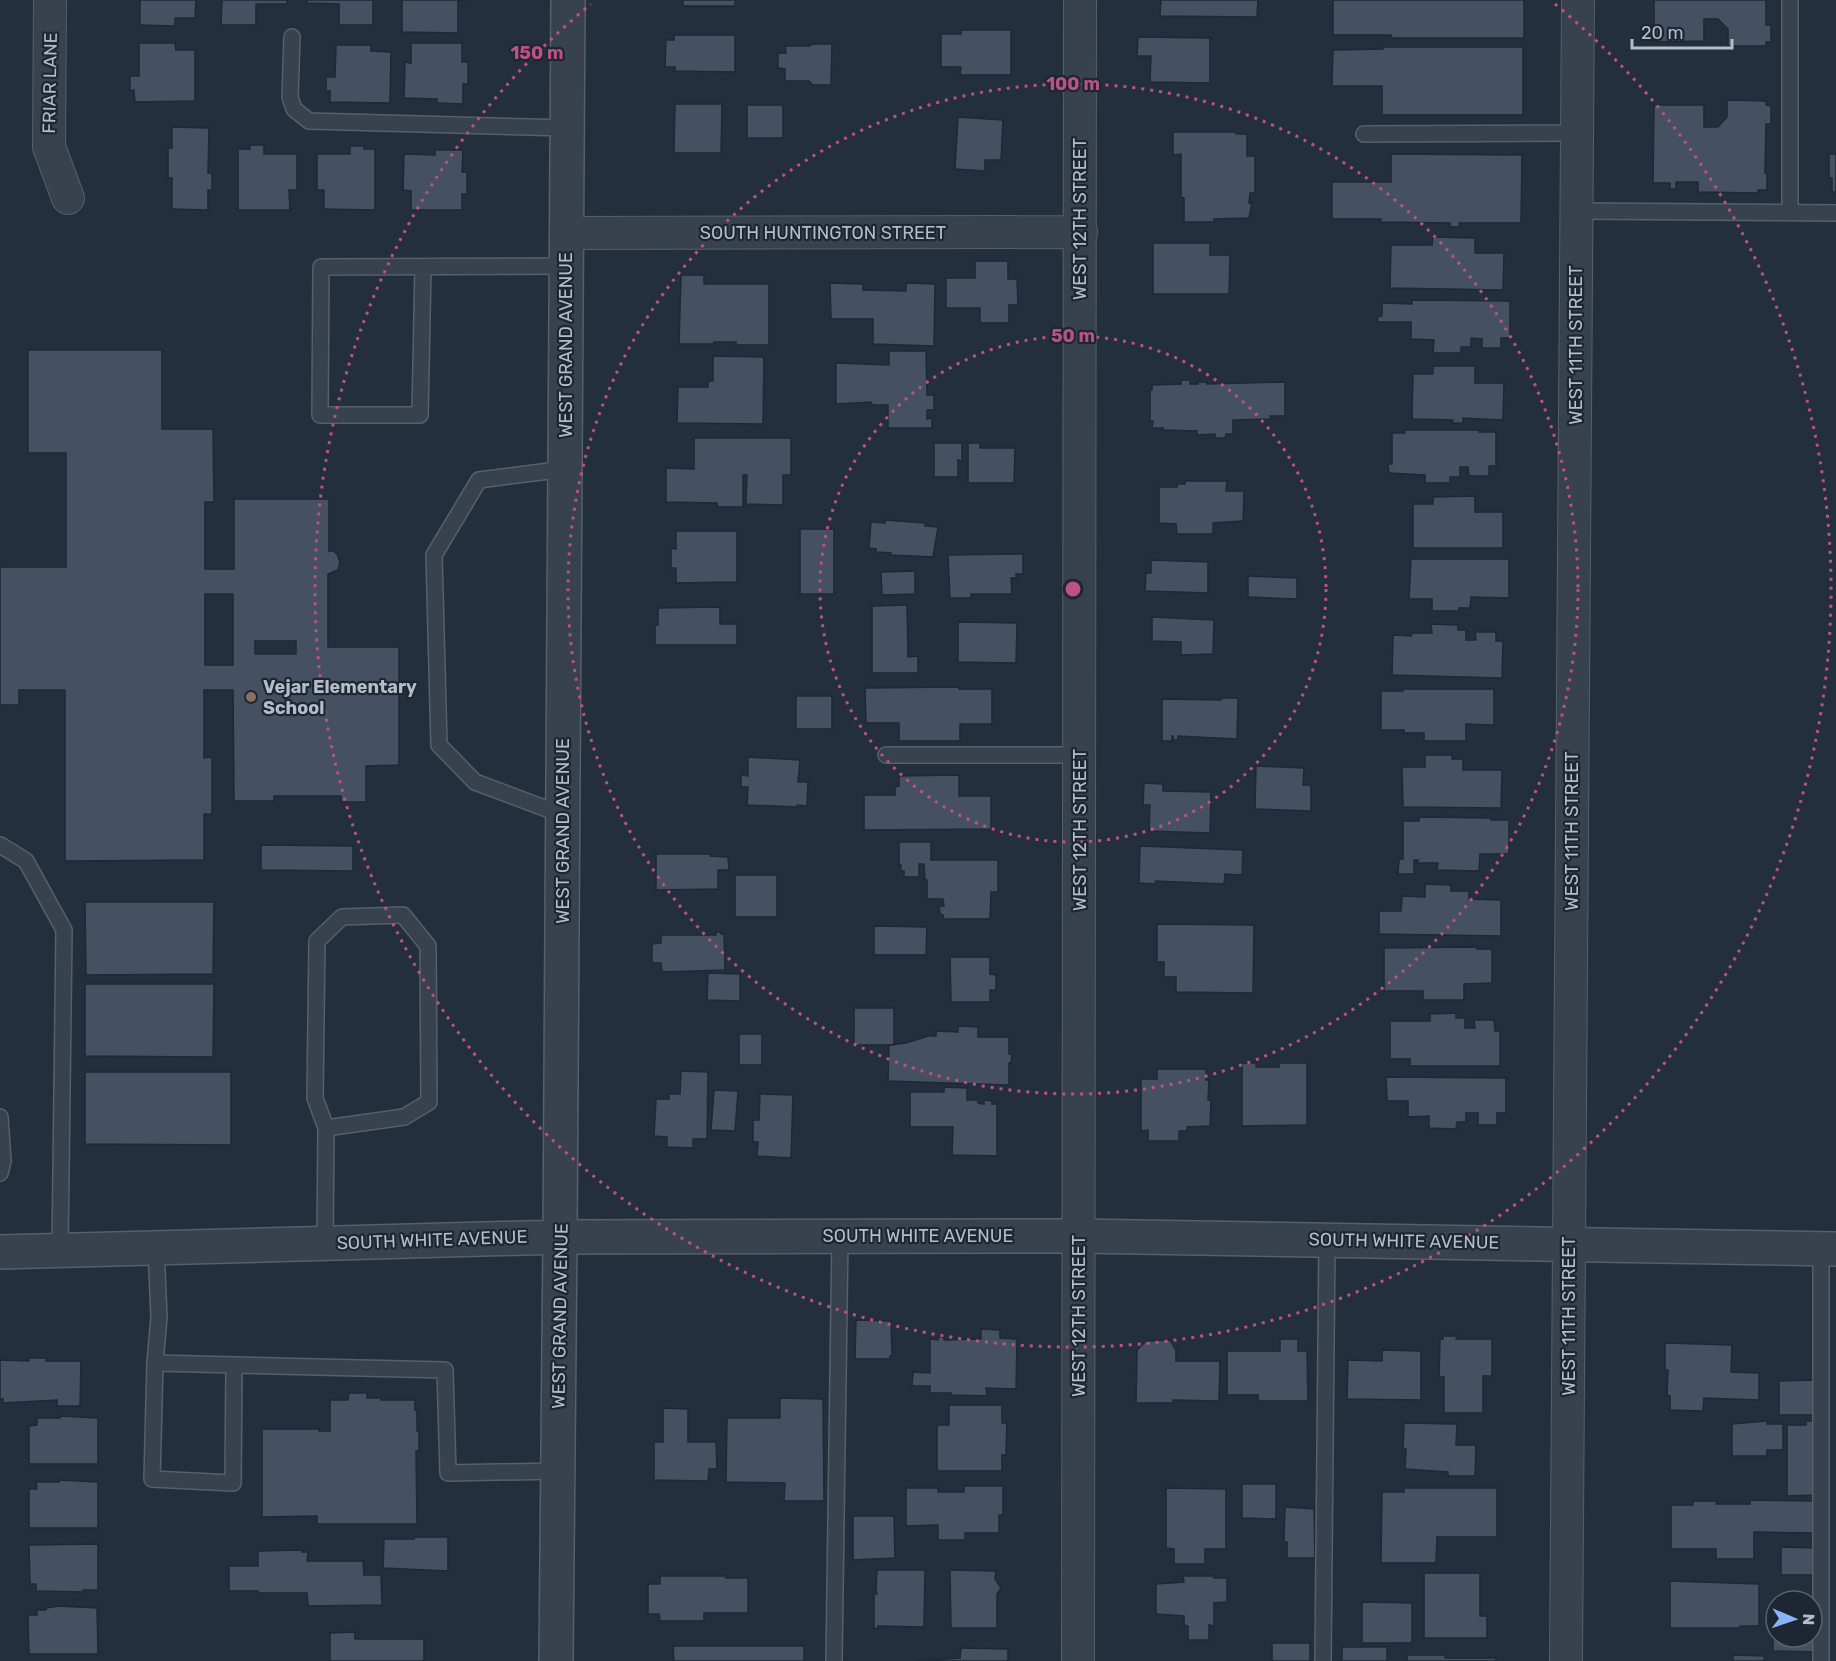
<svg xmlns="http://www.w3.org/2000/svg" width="1836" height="1661" font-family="Rubik,sans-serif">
<rect width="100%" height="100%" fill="#242f3e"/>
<path fill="#455162" stroke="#1f2835" stroke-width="1.5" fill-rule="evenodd" d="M140 0H196L195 18H175V26L140 25Z
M222 0H287V4H256V25H221Z
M307 0H373V25H339V4L307 3Z
M402 0H468H458V33L402 32Z
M683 0H735V6H683Z
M1161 0H1258L1257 17 1160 16Z
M1333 0H1524V38H1392L1391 35H1333Z
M1654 0H1766V25H1771V42H1766V46H1728V29L1718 19H1704V41L1654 42Z
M961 30H1011V75H960L961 67H941V34H961Z
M674 35H735V72L675 71V67H665L666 40H674Z
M1138 37 1210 38V83L1150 82 1151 56H1137Z
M139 43H175L176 50H195V101L135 102 134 90 130 91V76H139Z
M411 43H462V62H468V84H463V104L437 103V99L404 98 405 62 411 63Z
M813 44H832L831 85H813L809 81H785V69L778 68V53H786L785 46H809Z
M336 45H371V51L391 52 390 103 330 102V91H326V77H335Z
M1383 47H1523V115H1382V86H1332L1333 50 1383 49Z
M1727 100 1766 101V105L1771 106V124H1766L1765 173 1767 174V190H1758V193L1698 192V182H1676V189H1670V183H1653L1654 105H1704V127H1718L1727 117Z
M675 104H722L721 153H674Z
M747 105H783V138H747Z
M958 117 1003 120 1001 160H985V171L955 169Z
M172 127 209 128 208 173H212V190H208V210L172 209V178H168V148H172Z
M1173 132H1236V134H1247V156H1255V193H1250L1249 203 1252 202 1249 218 1214 219V222H1184V198L1181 197V154L1173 155Z
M250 145H264V154H297V190H289L290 210H238V149H250Z
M350 146H364V149H375V210L324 209V190H317V154H350Z
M435 150H463L462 172H467V194H462V210H411V191L403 190 404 154 435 155Z
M1391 154 1522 155 1521 223H1459L1460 227H1450V223L1380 222 1381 219H1332V182H1391Z
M1829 154H1836V192H1832V178H1829Z
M1433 237 1475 238V253H1504L1503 290 1390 288 1391 245H1432Z
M1153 243H1210V255H1230L1229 294H1153Z
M975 261H1008V279H1017L1018 305H1009V323H980V308H946V278H975Z
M681 275H704V284H769V345H736V342H714V344H679Z
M830 283 863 284V290L906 291V283L935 284 934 346 873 344V319H831Z
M1412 300 1510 301V338H1501V348H1482V339L1471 338V347H1461V353H1433L1434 340 1411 339V322H1378L1377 317 1382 316V303L1412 304Z
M28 350H162V429H213L214 502H205V569H234V499H329V551H333L337 554 340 562 338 570 328 574V647H399V765L366 766V802H341V796H274V801H234L233 690H204V758L212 757V814H204V860L65 861V690H19V705H0V567H66V453H28ZM205 594H233V665H205ZM255 641H296V654H255Z
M889 351H926L927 395H934V410H927V419L932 418V428H888V405H875L871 404V402L836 404V363L889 365Z
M713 356 764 357 763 424 677 423 678 387H708V381H713Z
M1433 366H1475V383H1504L1503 420 1463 418V423H1452L1453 420 1412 419 1413 374H1433Z
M1181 380H1190V384H1198V382H1207V384L1285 382V416H1270L1271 419 1233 420V434H1226L1225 438H1215V434L1197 435V431L1163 430V428H1152L1153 421H1150V390H1152V385L1181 384Z
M1405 430H1479V432H1496V466H1489V476H1469L1468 467H1460V477H1450V483H1425V475L1389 473 1388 464H1392V433H1405Z
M694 438H791V475H783V505L746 504 747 475H743V507H718L717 503 666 502V468L694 469Z
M934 443H962V461L958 460V477H934Z
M968 443H980V448H1015L1014 483H968Z
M1185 481H1227L1226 491H1244L1243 521 1213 523V534H1177L1176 524 1159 523V487H1177V484H1185Z
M1475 496V512H1503V548H1413V504H1433V497Z
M885 520 925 523V526L938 527 933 557 890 555 891 553 876 552V549L869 548 871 522 885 523Z
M800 529H834V594H800Z
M676 531H737V582L676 583V568H671V548L676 549Z
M1023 554V574H1016V578H1011L1012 594H971V598H950L948 555Z
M1411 559H1509V598L1471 597 1470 608H1459V611H1432V599H1409Z
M1151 560 1208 562V593L1145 591 1146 573H1151Z
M915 571V594L882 595 881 572Z
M1248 576 1297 578V599L1248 597Z
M907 605 908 657 918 656V673H872V606Z
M720 607V624H737V645H655V625H658V608Z
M1152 617 1214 620 1213 654 1181 655V642L1152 641Z
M958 622 1017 623 1016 663 958 662Z
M1431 624 1458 625V630H1466V640H1476L1475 632H1496V641H1503L1502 678 1392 675 1393 635 1411 636 1412 633H1432Z
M959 687V689H992V724H960V741H899V723H866L865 688Z
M1403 689H1494V725L1466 724V741H1424V733H1404V730H1381V691H1403Z
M796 696H832V729H796Z
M1220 698H1238L1237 739 1178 736V740H1173V736H1172V741H1162V699L1221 700Z
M1425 755H1452V759H1463V770H1502L1501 808 1403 807 1402 767H1425Z
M748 757 800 760 798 782H808L807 806 797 805V807L747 805 748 787H741V775L748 776Z
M1256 766 1304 768 1303 785H1311V811L1255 809Z
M959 775V796H991V829L864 830V795H895V787L899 786V776Z
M1144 783 1163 784V791L1211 792 1210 833 1149 831 1150 805H1143Z
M1419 817 1491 818V820H1509V854H1480L1479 871 1437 870 1438 863H1417L1418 860H1414V874H1398L1399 859H1403V821H1419Z
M899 842H931V860H998V892H991L990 919H944L943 915 940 914 939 906H944L943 899H927V880H925L924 864H919V877H904V871H901V865H899Z
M261 845 353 846V871L261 870Z
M1140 846 1243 850 1242 875 1225 874 1224 884 1156 881 1155 884 1139 883Z
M656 854H710V856L728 857 729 870H718V889L656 890Z
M735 875H777V917H735Z
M1425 884 1451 885V891H1469V899L1501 900V936L1379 934V911H1401L1402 896 1425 897Z
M85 902H214L213 974 86 975Z
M1157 924 1254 925 1253 993 1176 992V977H1164V962H1157Z
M874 926 927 927 926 955H874Z
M716 932H721V934H724L725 970 662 972 661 963H652V944L661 943V935H716Z
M1477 947V949H1492V983L1464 984V1000H1423V991H1384V948Z
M950 957H990V974L996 975V990H990V1002H951Z
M708 973 740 974V1001L707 1000Z
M85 984H214L213 1057 85 1056Z
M854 1008H894V1045H854Z
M1456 1013V1018H1465V1028H1475L1474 1020H1494L1495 1031H1500V1066H1410V1059H1390V1021H1430V1014Z
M958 1026 978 1027V1037H1009V1054H1012L1011 1063H1009V1085L888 1081 889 1045 906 1043 928 1036H936V1031L958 1032Z
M739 1034H762V1065H739Z
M1242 1063H1256V1067H1279V1063H1307V1125L1242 1126Z
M1157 1069H1206V1080H1209L1208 1100H1211L1210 1126 1187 1127V1131H1179V1141H1148V1130L1141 1131V1079H1157Z
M681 1071 708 1072 707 1139H693V1148L667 1147V1137L654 1136 656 1099H669V1094H680Z
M85 1072H231V1145L85 1144Z
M1386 1077 1506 1078V1113H1497V1125H1478V1113H1466V1122H1457L1456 1129 1429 1128V1116L1408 1117V1101H1387Z
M944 1087 967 1088V1100H978V1103L984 1104V1100L992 1101V1104H997V1156L952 1155 953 1127H910V1092H944Z
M714 1090 738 1091 735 1131 711 1130Z
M760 1094 793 1095 791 1158 757 1156 758 1142H753V1120H759Z
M856 1320 891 1321 892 1356H890V1359H855Z
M981 1329 1000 1330V1338L1017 1339 1016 1389 986 1388 987 1396 951 1395V1393H930V1386H912L913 1372 930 1373V1339L938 1340V1337H944V1340L981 1339Z
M1443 1336H1457L1456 1339H1492V1376H1483V1413H1444V1377H1439L1440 1339H1443Z
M1280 1339H1298V1351H1307L1308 1401H1258V1395H1227V1351H1280Z
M1170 1340 1176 1350V1361H1220L1219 1401 1173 1400V1403H1136L1137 1350 1146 1341Z
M1665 1343 1732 1345 1731 1372 1759 1373V1400L1704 1398 1703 1411 1670 1410V1396L1667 1395 1668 1370H1665Z
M1382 1350 1421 1351V1400L1347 1399 1348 1360 1382 1361Z
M29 1358H46V1361H81L80 1406H57V1400L3 1403V1399H0V1360L29 1361Z
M1813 1380V1415H1779V1381Z
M349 1393H367V1398H381V1400H415V1410L417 1409V1431H419V1451H416L417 1524H317V1516L262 1517V1429H319V1431H330V1400H348Z
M780 1398 823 1399 824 1501H784L785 1483 726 1482 727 1418H780Z
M949 1405H1002V1423H1007L1006 1455H1002V1471H937V1425H949Z
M663 1408 688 1409V1442H716L717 1469H709L708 1481 654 1480V1442H663Z
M60 1416 98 1418V1464H29V1426L37 1425V1418H60Z
M1767 1421V1424H1783V1450H1767V1456H1732V1424Z
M1806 1421H1821L1815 1495 1787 1496V1425H1806Z
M1404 1423 1457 1424 1456 1445H1476L1475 1476H1448V1472L1405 1469 1406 1449H1403Z
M59 1480 98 1482V1528H29V1489H37L36 1482H59Z
M1242 1484H1276V1519L1242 1518Z
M964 1486H1003V1515H999V1533H965V1540H938V1525L906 1526V1488H938V1492H964Z
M1166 1488 1226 1489V1549H1205V1564H1174V1549L1166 1548Z
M1404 1488H1497V1537H1437L1436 1563H1381L1382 1492H1404Z
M1750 1500 1817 1501V1533L1754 1532V1559H1716V1549H1671V1505H1693V1501H1717L1716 1504H1750Z
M1285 1507 1314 1509 1315 1558H1287V1542H1284Z
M853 1516H894L895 1558 853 1560Z
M414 1537H448V1571L383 1568 384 1539H414Z
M98 1544V1590H83V1592L36 1591V1584H30L29 1545Z
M1781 1547 1817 1548V1575H1781Z
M302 1550V1552H308L307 1561H363L364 1575H381L382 1605 308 1606 307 1593H258V1591H229V1566H258V1551Z
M877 1570H925L924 1627 878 1626V1628L874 1629V1594H877L876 1590Z
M950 1570 996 1571 995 1579 1001 1588 997 1594V1628H951Z
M1424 1573H1480V1616H1487V1638H1424Z
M660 1576H726V1578H748V1613H704V1621H660L659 1614H648V1584H660Z
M1183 1576H1214V1578H1227V1602L1214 1603V1626L1209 1625V1640H1188V1626L1184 1625V1616L1156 1614V1584L1184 1582Z
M1670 1581 1759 1584V1626H1740V1628H1670Z
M1362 1602 1412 1603V1643H1362Z
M59 1606 97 1608 98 1654H29L28 1615H37V1610H46V1608Z
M1773 1619H1776V1637H1812V1619H1818V1652L1773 1651Z
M355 1632V1639H424V1661H330V1633Z
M1272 1643H1310V1661H1272Z
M673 1646H804V1661H674Z
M1342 1647H1387V1661H1342Z
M961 1648 1008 1649V1661H916L960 1658Z
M1407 1655H1445V1658H1496V1661H1407Z
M1733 1655 1764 1656V1661H1733Z"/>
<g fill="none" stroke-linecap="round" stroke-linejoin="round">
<defs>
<path id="service" d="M1790 0V213
M292 37 290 97 294 109 309 121 567 128
M1364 134 1578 133
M1577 211 1836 213
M423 267 420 415H320L321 267C403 267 485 266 566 266
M886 755H1080
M563 815 475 782 439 745 434 555 479 480 565 469
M0 845 26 861 64 930 60 1251
M0 1117 3 1161 0 1173
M325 1243 326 1128 315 1098 317 941 342 917 403 915 428 946 429 1102 404 1117 326 1128
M156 1248 159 1317 155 1363 152 1479 233 1483 234 1366
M155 1363 445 1370 448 1473 558 1471
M834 1661 840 1236
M1323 1661 1327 1240
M1821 1661V1249"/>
<path id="minor" d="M50 0 49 147 68 198
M566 233 1081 232
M1078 1661 1080 0
M1566 1661 1578 0"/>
<path id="tertiary" d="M0 1252 560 1237 1079 1236 1836 1249
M556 1661 560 1237 568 0"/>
</defs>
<use href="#service" stroke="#565f6c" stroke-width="18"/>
<use href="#minor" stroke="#565f6c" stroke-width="34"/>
<use href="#tertiary" stroke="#565f6c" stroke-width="36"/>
<use href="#service" stroke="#38414e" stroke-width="15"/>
<use href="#minor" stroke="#38414e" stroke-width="32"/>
<use href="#tertiary" stroke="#38414e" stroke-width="33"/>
</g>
<g fill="none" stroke="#bd5182" stroke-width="3" stroke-dasharray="3 6">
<circle cx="1073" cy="589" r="253"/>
<circle cx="1073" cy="589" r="505"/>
<path d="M1555 4A758 758 0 1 1 591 4"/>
</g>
<circle fill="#8d6e63" stroke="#1d2633" stroke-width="2" cx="251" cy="697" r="6"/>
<g text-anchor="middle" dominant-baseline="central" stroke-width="4.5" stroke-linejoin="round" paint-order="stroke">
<g font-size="18" fill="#b4bcc9" stroke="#1d2633">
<text transform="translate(50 83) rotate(-89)">FRIAR LANE</text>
<text transform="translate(1080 219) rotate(-90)">WEST 12TH STREET</text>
<text x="823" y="233">SOUTH HUNTINGTON STREET</text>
<text transform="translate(566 345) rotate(-90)">WEST GRAND AVENUE</text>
<text transform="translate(1576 345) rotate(-90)">WEST 11TH STREET</text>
<text transform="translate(1080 830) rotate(-90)">WEST 12TH STREET</text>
<text transform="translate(563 831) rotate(-90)">WEST GRAND AVENUE</text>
<text transform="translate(1572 831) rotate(-90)">WEST 11TH STREET</text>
<text x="918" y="1236">SOUTH WHITE AVENUE</text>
<text transform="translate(432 1240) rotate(-2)">SOUTH WHITE AVENUE</text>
<text transform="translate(1404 1241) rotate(1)">SOUTH WHITE AVENUE</text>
<text transform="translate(560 1316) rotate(-89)">WEST GRAND AVENUE</text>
<text transform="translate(1079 1316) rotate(-90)">WEST 12TH STREET</text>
<text transform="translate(1569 1316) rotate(-90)">WEST 11TH STREET</text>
</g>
<g font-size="18" font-weight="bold" fill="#b4bcc9" stroke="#1d2633" text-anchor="start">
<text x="263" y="687">Vejar Elementary<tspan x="263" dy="21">School</tspan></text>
</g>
</g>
<circle cx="1073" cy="589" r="9" fill="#bd5182" stroke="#1d2633" stroke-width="3"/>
<g font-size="18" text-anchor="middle" font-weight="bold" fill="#bd5182" stroke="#1d2633" stroke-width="4.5" stroke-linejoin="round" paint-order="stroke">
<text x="537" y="59">150 m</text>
<text x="1073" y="90">100 m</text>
<text x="1073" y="342">50 m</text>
</g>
<g transform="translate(1794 1619) rotate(92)"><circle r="28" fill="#1d2633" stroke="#59626f" stroke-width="1.5"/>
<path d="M0-4.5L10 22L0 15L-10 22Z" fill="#8ab4f8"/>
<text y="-9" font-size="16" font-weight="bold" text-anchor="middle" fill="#b4bcc9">N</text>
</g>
<path d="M1632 39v9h100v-9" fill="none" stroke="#b4bcc9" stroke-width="3"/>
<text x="1641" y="39" font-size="18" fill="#b4bcc9" stroke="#1d2633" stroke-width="4.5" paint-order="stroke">20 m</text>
</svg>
